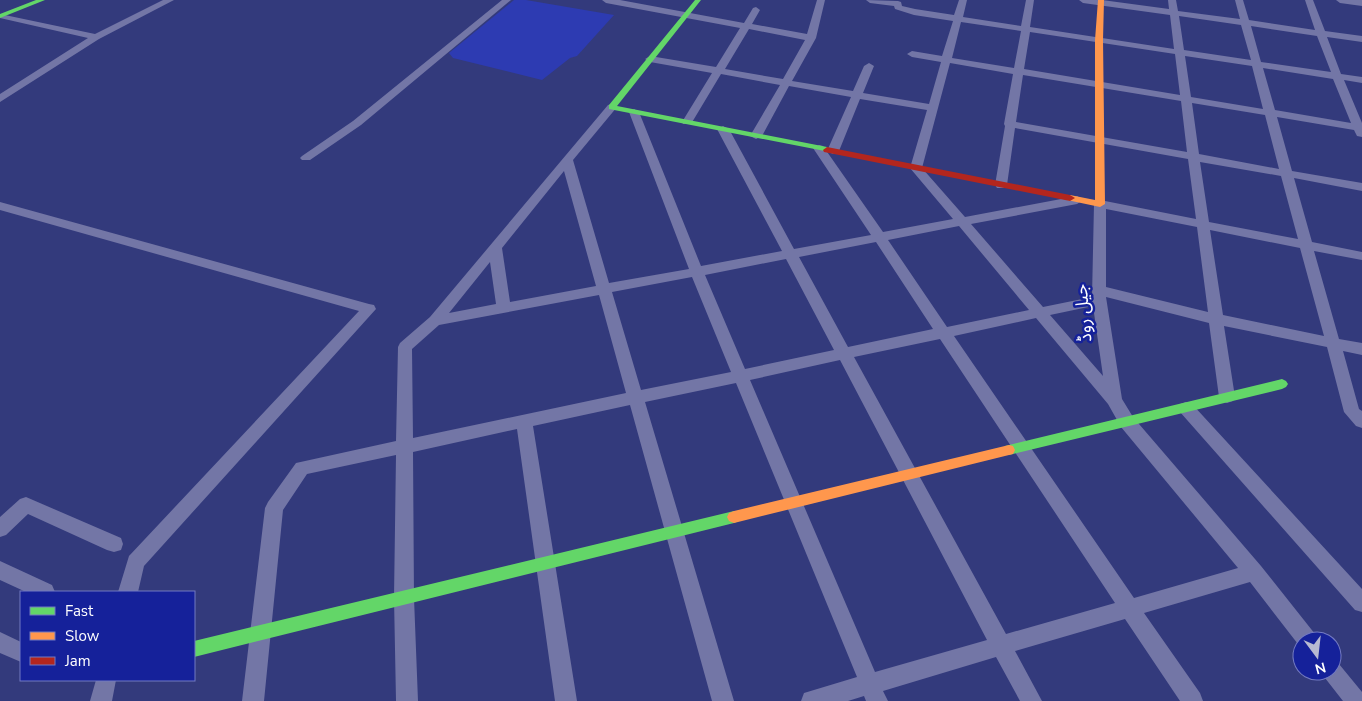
<svg xmlns="http://www.w3.org/2000/svg" width="1362" height="701" font-family="'Nunito Sans','Noto Sans Arabic',sans-serif">
<rect width="100%" height="100%" fill="#333a7c"/>
<path fill="#2d3bb2" d="M514 0H526L614 15 577 56 570 58 542 80 453 58 449 53Z"/>
<g fill="none" stroke-linecap="round" stroke-linejoin="round">
<path fill="#7376a6" fill-rule="evenodd" d="M163 0H174L99 39 0 102V94L88 38 0 18V14L95 34Z
M502 0H511L361 125 310 160H302L300 158 302 156 353 121Z
M602 0H620L744 23 753 8 756 7 760 10 752 24 807 34 817 0H825L816 38 792 81 853 91 864 66 869 63 874 66 863 93 929 104 941 62 912 57 907 54 912 51 942 56 953 21 914 15 895 9 894 6 870 3 866 0 898 1 901 2 902 6 915 9 954 15 959 0H967L963 17 1021 26 1026 0H1034L1030 27 1174 49 1170 15 1083 3 1079 0H1102L1169 9 1168 0H1176L1178 11 1240 19 1235 0H1243L1249 20 1315 30 1305 0H1313L1325 31 1362 36V42L1327 37 1341 74 1362 77V83L1344 80 1362 123V137L1357 136 1354 130 1277 117 1292 171 1362 183V191L1294 178 1312 242 1362 252V260L1314 251 1339 339 1362 343V355L1343 351 1359 409 1362 411V428L1356 426 1344 412 1327 347 1224 326 1235 397 1233 401 1227 403 1221 401 1219 397 1209 323 1106 297 1122 399 1133 417 1261 566 1315 634 1318 641H1302L1301 648 1250 582 1144 613 1200 693 1203 701H1180L1125 619 1015 651 1042 701H1020L996 657 883 691 888 701H866L864 696 848 701H801L804 693 857 677 736 383 645 402 734 701H712L630 405 533 426 577 701H555L517 429 413 452 414 598 418 701H396L394 598 396 455 307 474 283 510 264 701H242L265 508 268 502 296 463 396 441 398 347 400 343 430 317 608 105 612 104 617 107 573 160 609 283 689 269 629 112 634 109 639 112 701 266 782 251 717 129 723 126 729 129 794 249 871 235 813 148 819 145 823 146 883 232 953 219 910 168 927 110 860 99 839 151 833 154 827 151 851 97 789 86 762 136 756 139 750 136 780 85 721 74 691 124H683L682 122 712 73 650 62 645 59 650 56 716 67 740 28 606 3ZM1179 16 1241 25 1251 60 1184 50ZM961 22 1021 31 1014 68 952 58ZM1251 26 1317 36 1331 72 1261 62ZM749 29 805 40 783 79 725 69ZM1030 32 1175 54 1180 95 1024 69ZM1185 56 1252 66 1263 109 1191 97ZM950 63 1013 74 1004 124 1005 126 995 185 997 188H1005L1007 185 1015 128 1188 159 1196 219 1100 200 1096 201 1094 204 1092 297 1043 307 971 224 1077 204 1083 200 1077 196 965 217 922 168ZM1263 68 1333 79 1351 123 1275 110ZM1023 75 1181 101 1187 152 1016 122ZM1192 103 1265 115 1279 169 1199 154ZM1200 162 1281 176 1298 239 1209 222ZM564 171 596 286 510 302 502 248ZM1106 209 1197 227 1208 312 1106 287ZM959 226 1029 310 947 327 888 240ZM1210 230 1300 248 1324 336 1223 315ZM876 242 933 329 848 347 799 257ZM786 259 834 350 745 369 705 275ZM490 262 496 304 449 313ZM692 277 731 372 641 390 612 292ZM599 295 626 393 413 438 412 349 439 325ZM1093 306 1103 376 1050 315ZM1036 318 1108 404 1121 427 1238 568 1134 598 954 336ZM940 339 1115 603 1006 634 854 357ZM840 360 987 640 875 672 750 380Z
M1336 0H1362V6L1340 3Z
M0 202 369 304 374 305 376 309 144 566 138 592H118L129 556 359 311 0 210Z
M1186 402 1192 404 1362 589V612L1355 610 1180 412 1178 408 1180 404Z
M26 497 121 538 123 544 121 550 114 552 107 550 28 514 6 535 0 537V517L20 499Z
M0 561 52 585 55 592H26L0 580Z
M0 632 21 642V662L0 653Z
M1332 661 1339 664 1362 692V701H1343L1325 678 1322 671H1332Z
M96 680H116L112 701H90Z"/>
<path fill="#63d668" fill-rule="evenodd" d="M36 0H45L0 18V14Z
M695 0H701L617 106 827 147 831 150 830 152 609 109V105Z
M1282 379 1286 381 1288 384 1286 387 1282 389 1009 455 1005 454 1003 450 1005 446 1009 445Z
M734 511 739 513 741 517 739 521 734 523 194 657V641Z"/>
<path fill="#ff974d" fill-rule="evenodd" d="M1098 0H1104L1103 40 1105 204 1100 207 1067 200 1065 198 1070 195 1095 200V40Z
M1009 445 1013 446 1015 450 1013 454 1009 455 734 523 729 521 727 517 729 513 734 511Z"/>
<path fill="#b3261e" fill-rule="evenodd" d="M827 147 1070 195 1075 198 1070 201 824 152 823 150Z"/>
</g>
<g text-anchor="middle" dominant-baseline="central" stroke-width="5" stroke-linejoin="round" paint-order="stroke">
<g font-size="18" fill="#fff" stroke="#15219a">
<text transform="translate(1083 313) rotate(-95)">جیل روڈ</text>
</g>
</g>
<rect x="20" y="591" width="175" height="90" fill="#15219a" stroke="#737ac2"/>
<rect x="30" y="607" width="25" height="8" fill="#63d668" stroke="#737ac2"/>
<text x="65" y="616" font-size="15" fill="#ffffff">Fast</text>
<rect x="30" y="632" width="25" height="8" fill="#ff974d" stroke="#737ac2"/>
<text x="65" y="641" font-size="15" fill="#ffffff">Slow</text>
<rect x="30" y="657" width="25" height="8" fill="#b3261e" stroke="#737ac2"/>
<text x="65" y="666" font-size="15" fill="#ffffff">Jam</text>
<g transform="translate(1317 656) rotate(165)"><circle r="24" fill="#15219a" stroke="#737ac2"/>
<path d="M0-4L9 19L0 12L-9 19Z" fill="#b8bad1"/>
<text y="-8" font-size="14" font-weight="bold" text-anchor="middle" fill="#ffffff">N</text>
</g>
</svg>
